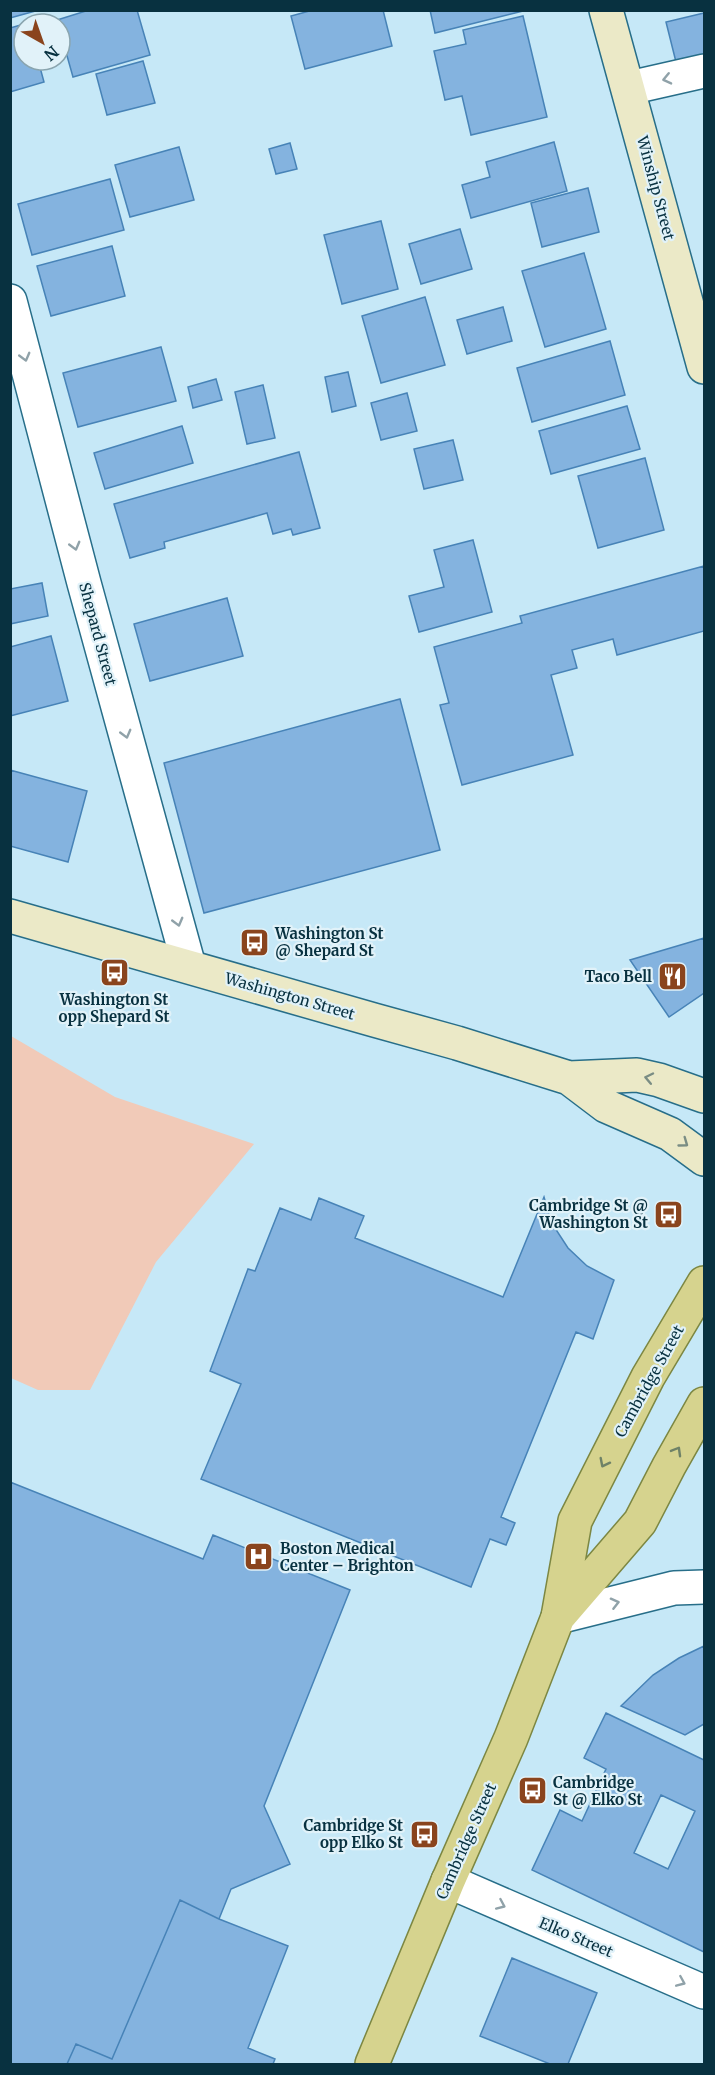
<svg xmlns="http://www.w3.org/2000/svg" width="715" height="2075" font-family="Merriweather,serif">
<rect width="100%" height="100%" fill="#c6e8f7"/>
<path fill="#f1cab8" d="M11 1036 115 1097 254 1144 156 1262 90 1390H38L11 1378Z"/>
<path fill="#84b3df" stroke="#4783b7" stroke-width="1.5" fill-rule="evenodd" d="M10 10H39L10 18Z
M89 10H137L150 55 73 77 60 31V24H58L57 20Z
M313 10H383L392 46 305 69 291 16Z
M430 10H527L435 33Z
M704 13V55L676 62 666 22Z
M523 16 547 117 471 135 462 96 445 100 434 51 466 44 463 30Z
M24 24V60H38L44 82 10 92V28Z
M143 61 155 103 107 115 96 74Z
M554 142 567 191 471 218 462 185 490 177 486 162Z
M290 143 297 169 276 174 269 149Z
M179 147 194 200 130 217 115 165Z
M110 179 124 230 32 255 18 204Z
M588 188 599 232 542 247 531 203Z
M381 221 398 289 342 304 324 235Z
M460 229 472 269 421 284 409 244Z
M112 246 125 296 51 316 37 266Z
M584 253 606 329 545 347 522 271Z
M425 297 445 365 381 383 362 316Z
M503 307 512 341 467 354 457 320Z
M610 341 625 395 532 422 517 368Z
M161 347 176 401 78 427 63 373Z
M348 372 356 406 332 412 325 377Z
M216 379 222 400 193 408 188 387Z
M263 385 275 438 247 444 235 392Z
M407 393 417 431 381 440 371 403Z
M627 406 640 449 551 474 539 431Z
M182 426 193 463 105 489 94 453Z
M453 440 463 480 424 489 414 449Z
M299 452 320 528 293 535 291 529 273 534 267 513 164 542 165 548 130 558 114 504Z
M645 458 664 530 598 548 578 476Z
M473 540 492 612 419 632 409 596 444 587 434 550Z
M704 566V631L617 655 613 639 572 650 577 668 551 675 573 755 462 785 440 705 449 703 434 647 522 623 520 616Z
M42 583 48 616 10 624V589Z
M227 598 243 656 150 681 134 624Z
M51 636 68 701 10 716V647Z
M400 699 440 850 204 913 164 763Z
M10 770 87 791 68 862 10 846Z
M704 938V993L669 1017 630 960Z
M544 1197 551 1222 568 1248 587 1266 614 1280 593 1339 576 1332 501 1517 515 1523 506 1545 490 1539 471 1587 201 1479 241 1384 210 1371 248 1269 255 1271 280 1208 311 1220 319 1198 364 1216 355 1238 503 1297Z
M10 1482 203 1559 213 1535 350 1590 264 1806 290 1864 231 1889 219 1919 180 1900 112 2059 76 2044 67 2064H10Z
M704 1646V1724L685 1735 621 1706 653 1675 679 1658Z
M606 1713 704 1760V1952L532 1870 560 1810 582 1821 606 1769 584 1758ZM661 1795 695 1811 668 1869 634 1853Z
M180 1900 219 1919 288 1946 248 2048 275 2059 273 2064H67L76 2044 112 2059Z
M512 1958 597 1993 568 2064H550L480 2036Z"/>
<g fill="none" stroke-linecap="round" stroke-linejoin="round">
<defs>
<path id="minor" d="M629 88 704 71
M10 301 84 583 189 966
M558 1617 674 1588 704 1587
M448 1881 704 1992"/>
<path id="secondary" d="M606 10 704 367
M10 916 374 1020 457 1043 569 1078 637 1075 659 1080 704 1096
M569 1078 606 1106 670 1134 704 1159"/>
<path id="primary" d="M559 1616 640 1522 669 1466 704 1404
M372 2064 448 1881 511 1738 558 1617 575 1521 648 1377 704 1283"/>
</defs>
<use href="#minor" stroke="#276e89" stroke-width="36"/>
<use href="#secondary" stroke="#276e89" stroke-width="36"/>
<use href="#primary" stroke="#7c8742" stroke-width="36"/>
<use href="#minor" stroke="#fff" stroke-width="33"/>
<use href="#secondary" stroke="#ebe9c7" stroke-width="33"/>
<use href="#primary" stroke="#d6d38e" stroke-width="33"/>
</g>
<defs><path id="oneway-chevron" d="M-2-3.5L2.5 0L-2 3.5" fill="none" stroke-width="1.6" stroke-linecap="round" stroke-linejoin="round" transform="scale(1.5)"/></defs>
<g stroke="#90a2a9">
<use href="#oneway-chevron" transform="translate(667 79) rotate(167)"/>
<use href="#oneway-chevron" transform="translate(25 357) rotate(75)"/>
<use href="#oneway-chevron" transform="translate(75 546) rotate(75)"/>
<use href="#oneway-chevron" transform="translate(126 734) rotate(75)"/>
<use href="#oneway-chevron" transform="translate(178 922) rotate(75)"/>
<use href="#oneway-chevron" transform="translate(615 1603) rotate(-14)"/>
<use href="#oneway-chevron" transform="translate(501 1905) rotate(24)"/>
<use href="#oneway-chevron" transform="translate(681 1982) rotate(23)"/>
</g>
<g stroke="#7a8d84">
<use href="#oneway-chevron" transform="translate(649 1078) rotate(-168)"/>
<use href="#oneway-chevron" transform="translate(684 1143) rotate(36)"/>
</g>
<g stroke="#6f8267">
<use href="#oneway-chevron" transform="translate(677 1451) rotate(-60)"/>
<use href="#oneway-chevron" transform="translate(604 1463) rotate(117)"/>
</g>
<defs>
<symbol id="bus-square" viewBox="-11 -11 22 22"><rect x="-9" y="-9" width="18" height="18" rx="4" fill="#8a441d" stroke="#e1f2f9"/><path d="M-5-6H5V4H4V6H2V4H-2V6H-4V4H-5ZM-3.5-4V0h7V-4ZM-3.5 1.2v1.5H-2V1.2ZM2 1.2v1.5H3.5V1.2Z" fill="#fff"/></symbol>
<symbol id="restaurant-square" viewBox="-11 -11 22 22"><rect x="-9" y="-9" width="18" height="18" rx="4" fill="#8a441d" stroke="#e1f2f9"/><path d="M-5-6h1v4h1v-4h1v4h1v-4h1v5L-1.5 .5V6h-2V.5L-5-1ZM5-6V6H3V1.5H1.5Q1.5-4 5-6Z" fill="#fff"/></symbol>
<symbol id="hospital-square" viewBox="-11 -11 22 22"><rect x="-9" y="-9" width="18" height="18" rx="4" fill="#8a441d" stroke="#e1f2f9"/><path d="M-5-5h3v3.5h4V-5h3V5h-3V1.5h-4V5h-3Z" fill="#fff"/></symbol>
</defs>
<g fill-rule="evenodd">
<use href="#bus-square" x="238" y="926" width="33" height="33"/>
<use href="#bus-square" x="98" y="956" width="33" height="33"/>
<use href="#restaurant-square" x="656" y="960" width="33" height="33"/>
<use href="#bus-square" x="652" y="1198" width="33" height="33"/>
<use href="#hospital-square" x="242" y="1540" width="33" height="33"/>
<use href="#bus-square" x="516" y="1774" width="33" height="33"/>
<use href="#bus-square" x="408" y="1818" width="33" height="33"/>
</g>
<g text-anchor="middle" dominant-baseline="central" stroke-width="4.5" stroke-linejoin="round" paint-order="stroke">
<g font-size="15" fill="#083140" stroke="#e1f2f9">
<text transform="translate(656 188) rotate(75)">Winship Street</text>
<text transform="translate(98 634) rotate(75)">Shepard Street</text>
<text transform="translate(290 996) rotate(16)">Washington Street</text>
<text transform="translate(649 1381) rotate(-61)">Cambridge Street</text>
<text transform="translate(466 1841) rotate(-66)">Cambridge Street</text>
<text transform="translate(576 1937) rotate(23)">Elko Street</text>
</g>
<g font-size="15" font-weight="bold" fill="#083140" stroke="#e1f2f9" text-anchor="start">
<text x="275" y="933">Washington St<tspan x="275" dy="17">@ Shepard St</tspan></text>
<text x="652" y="976" text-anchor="end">Taco Bell</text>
<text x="114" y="999" text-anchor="middle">Washington St<tspan x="114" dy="17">opp Shepard St</tspan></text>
<text x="648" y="1205" text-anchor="end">Cambridge St @<tspan x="648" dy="17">Washington St</tspan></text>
<text x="280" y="1548">Boston Medical<tspan x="280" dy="17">Center – Brighton</tspan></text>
<text x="553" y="1782">Cambridge<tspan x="553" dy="17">St @ Elko St</tspan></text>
<text x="403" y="1825" text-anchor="end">Cambridge St<tspan x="403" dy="17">opp Elko St</tspan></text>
</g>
</g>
<rect width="715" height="2075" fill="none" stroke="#083140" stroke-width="24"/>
<g transform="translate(42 42) rotate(140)"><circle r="28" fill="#e1f2f9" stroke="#8aa5af" stroke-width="1.5"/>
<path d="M0-4.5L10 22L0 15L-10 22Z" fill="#8a441d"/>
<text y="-9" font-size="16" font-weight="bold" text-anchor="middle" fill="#083140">N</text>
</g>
</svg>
